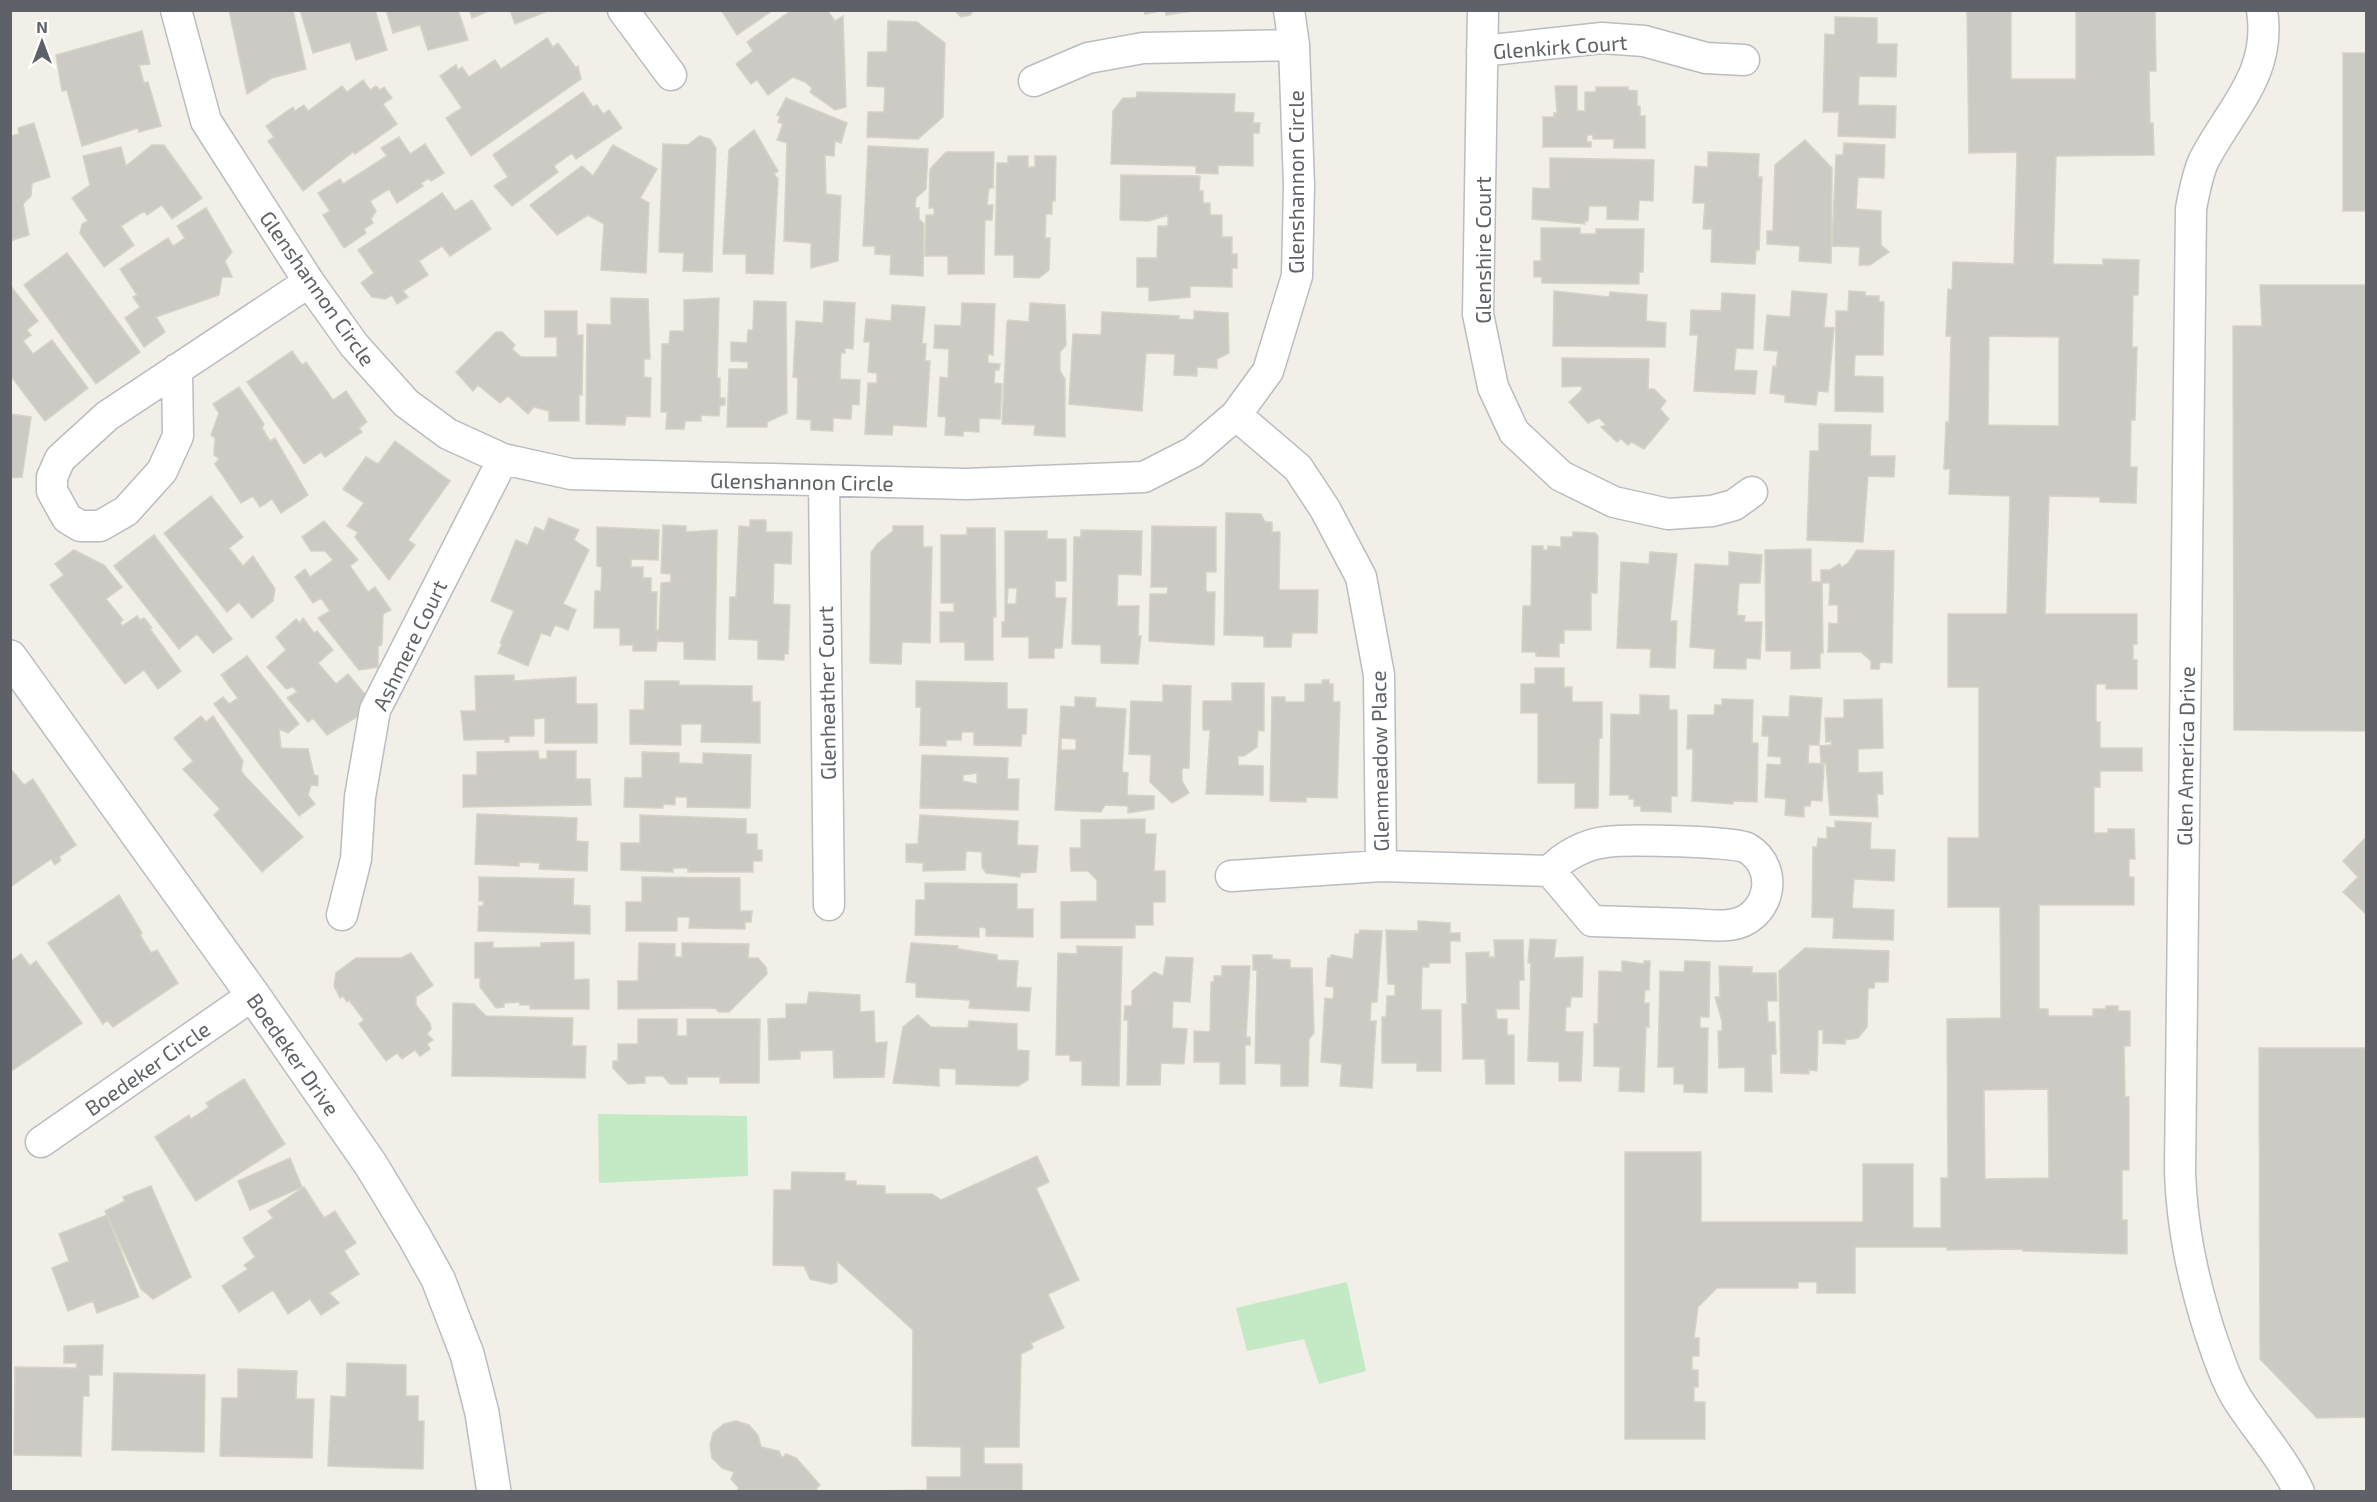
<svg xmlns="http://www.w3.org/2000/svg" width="2377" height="1502" font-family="'Exo 2',sans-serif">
<rect width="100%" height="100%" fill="#f1efe7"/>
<path fill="#c3e9c5" d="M598 1114 747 1116 748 1176 599 1183Z
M1347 1282 1366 1371 1319 1384 1304 1339 1247 1351 1236 1308Z"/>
<path fill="#cccac4" stroke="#d6d2c5" stroke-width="1.5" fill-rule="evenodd" d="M229 10H293L306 69 272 78 247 94Z
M300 10H375L387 50 356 60 350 42 313 53Z
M386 10H458L468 40 428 50 420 25 393 33Z
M469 10H491L472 18Z
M510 10H544L545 12 515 24Z
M721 10H773L737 35Z
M792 10H827L835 21 843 16 846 107 835 110 810 92 812 88 805 82 793 77 768 95 757 80 751 84 736 64 753 51 747 42Z
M954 10H974L970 15 961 17Z
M1144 10H1165L1145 14Z
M1166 10H1198L1166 15Z
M1967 10H2011V79H2076V10H2155L2156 71H2149L2150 123H2153L2154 155 2056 156 2053 264 2103 265V259L2139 260 2138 295H2133L2132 347H2137L2135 420H2131L2130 467H2137L2136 503 2100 502V497L2049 496 2045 614H2137V644H2133V660H2137V689H2106V684H2096V722H2100V748H2142V771H2100V787H2094V833H2108V829H2134L2135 859H2129V877H2134V905H2039V1009H2048V1016H2093V1009H2106V1006H2118V1011H2130V1046H2124L2125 1097H2129V1170H2122V1220H2127V1254L2023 1251V1249L1947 1250V1247H1855V1293H1817V1282H1798V1288H1717L1698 1307 1694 1338H1699V1356H1692V1370H1698V1387H1694V1402H1705V1439H1625V1152H1701V1222H1863V1164H1913V1228H1941V1178H1948L1947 1019 2001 1018 2000 907H1948V838H1979V687H1948V614H2007L2010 496 1949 494 1950 469H1944L1946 422H1949L1951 336H1946L1948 289 1952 290 1953 262 2014 264 2017 152 1969 153ZM1989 336 2059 337V426L1988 425ZM2048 1089 2049 1178 1985 1179 1984 1090Z
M1835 17 1877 18V44H1897L1896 77 1859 76 1858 105 1896 106 1895 138 1838 136 1839 112H1823L1825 34 1835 35Z
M888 21 917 22 945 43 943 117 918 139 867 137 868 112H884L885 87 867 86 868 52H887Z
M142 31 150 64 139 65 144 83 148 82 161 126 139 132 138 128 82 146 67 90 62 91 56 55Z
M547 38 553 47 558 43 576 68 578 66 581 79 471 156 446 118 462 108 440 76 456 65 458 70 462 67 469 77 495 60 501 69Z
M2343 53H2366V211H2343Z
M363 80 370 90 376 86 380 90 384 87 392 98 383 104 397 124 355 154 353 152 303 191 268 141 274 137 266 126 293 107 295 111 304 105 308 111 342 86 347 92Z
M1555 86H1577V111H1585V92H1596V87H1628V90L1637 91V106H1640V116H1645V148H1614V139H1593V135H1587V142H1591V147H1543V117H1554V113H1557Z
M583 92 593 107 597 105 603 114 609 110 622 128 576 159 572 153 554 166 558 172 512 206 494 186 508 177 493 155Z
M1137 92 1235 94 1234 112 1254 113 1253 123H1260L1259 133H1253V166L1218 165V174L1196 173V166L1111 164 1113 111 1123 98H1136Z
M786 98 847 123 841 143 835 141 834 156 825 155 826 194 841 196 838 261 811 268V243L784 241 787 143 777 140 783 124 778 122 780 116 777 115Z
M34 123 50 177 32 183 31 196 23 204 29 235 10 241V136L19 134 18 128Z
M754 130 778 171 774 174 778 179 773 274 746 273V254H723L729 150Z
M699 136 710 139 716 148 712 272 683 271 684 253 659 252 663 144 688 145Z
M399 137 410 154 425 144 444 173 431 181 429 178 421 183 423 186 397 203 389 189 370 201 376 211 371 219 373 223 364 229 366 233 344 248 323 215 330 211 318 193 340 179 343 184 387 156 381 148Z
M1805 140 1832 168 1831 263 1799 261 1800 246 1767 244V231H1773L1775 165Z
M1844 143 1885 145 1884 178 1858 177 1856 209 1881 211V245L1889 252 1870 265H1859L1860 247 1832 246 1836 155H1843Z
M152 145H164L202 198 172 219 162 205 147 215 144 211 121 226 134 245 104 267 80 233 82 224 88 221 72 198 90 185 83 156 121 147 126 166Z
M613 145 657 169 640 198 649 203 646 273 601 270 604 224 588 215 557 235 530 205 582 166 593 176Z
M868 146 928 149 926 189 916 198 915 208H919V219L924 224 923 276 890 274 891 255 875 254V246H863Z
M946 152H994L993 188H989L987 205H993L992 220H985L984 274H948V256H925L926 215H934V208H929L930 169Z
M1708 152 1759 154 1758 177H1762L1759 250H1756L1755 264 1711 262 1712 229H1703L1705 203H1693L1695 166 1708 167Z
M1008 156H1028V167H1035V156H1056L1055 201H1052V214H1046L1045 238H1050L1049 270 1039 278 1014 277V255H995L997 163H1008Z
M1550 158 1654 160 1653 201 1639 200 1638 220 1607 219V206H1589L1588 221H1585V224L1532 219 1533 188 1550 189Z
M1121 175 1200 176 1199 191H1203V203H1210V215H1222V237H1232V254H1237V268H1232V287L1190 286V297L1149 301V287H1137V258H1157L1158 226H1168V215L1149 221 1120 220Z
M442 193 455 211 472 200 491 229 450 256 442 246 419 261 428 275 403 291 408 297 397 304 392 295 385 299 372 297 361 283 374 273 358 250Z
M206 208 232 252 225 261 232 277H222L219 295 156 317 165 332 144 347 125 318 140 307 133 297 137 295 120 269 168 238 173 246 185 238 177 226Z
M1541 228H1580V234H1596V229H1644L1643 272H1639V284L1542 283V277H1534V261H1541Z
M67 253 140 352 96 384 24 285Z
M10 285 38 321 27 330 31 335 23 341 33 354 52 340 88 388 45 421 10 375Z
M2260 285H2366V731L2234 730 2233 326H2262Z
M1554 291 1609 297 1610 292 1647 295 1646 321 1666 323 1665 347 1553 346Z
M1792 291 1827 294 1824 327 1834 328 1828 392 1818 391 1816 405 1785 402V395L1770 393 1773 366 1776 367 1778 351 1764 350 1767 315 1790 317Z
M1849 291 1865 292V296H1879V302H1884L1883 355H1855L1854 376 1883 377V412L1835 411 1836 311H1848Z
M1722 293 1755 295 1753 349 1736 348 1734 370 1757 371 1755 394 1694 391 1698 335H1690L1691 310 1721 311Z
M611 298 648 299 650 359H644V377L651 378 650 417 626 416 625 425 586 424 587 324 611 325Z
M719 298 717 378H720V398H725V405H720L719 416 701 415V421H685L684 429H666L667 412H661L662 344H669L670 331H684V300Z
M754 301 786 302 787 413 767 422V427H727L729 369H748V362L731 361V342L747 343 748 330H753Z
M824 301 855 303 853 349 845 348V353H841L840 379 860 380 859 405 852 404 851 419 833 418V431L811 430V420L797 419 798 378 793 377 796 321 823 323Z
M962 303 995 304 993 355 988 354V363L1000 364 999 370H995L994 383 1002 384 1000 419 979 418V432L963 431V436L945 435 946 417 938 416 940 377 948 378 949 349 934 348 935 325 961 326Z
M1030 303 1065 305 1066 345 1060 352V371L1065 379V437L1034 435 1035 425 1002 424 1007 323 1008 320 1029 322Z
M892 305 925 307 922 344H926L925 361H930L926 427 893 425 892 435 865 434 868 383H877V373L868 372 870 342H864L866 319 891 321Z
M545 311H577V335H583L582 395H579V421H549V411L534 407 528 414 508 396 500 403 478 385 473 391 456 372 496 332H502L515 345 512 349 521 357H557V337H545Z
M1194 311 1228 313 1229 353 1217 359V368L1197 367V376L1174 375 1175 354 1146 353 1142 411 1069 404 1073 334 1101 335 1102 312 1179 316V319L1194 320Z
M292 351 302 365 306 362 333 400 346 391 367 422 359 428 362 432 325 457 321 452 304 464 247 382Z
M1562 358 1649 359 1648 389H1654L1666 401 1660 409 1669 419 1644 449 1632 442 1628 445 1621 439 1617 442 1601 427 1606 425 1599 418 1588 423 1569 402 1582 390 1581 386 1562 387Z
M239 387 264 424 262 428 270 441 275 438 308 495 281 513 272 499 260 507 253 496 241 503 215 464 219 459 214 455 215 438 211 435 219 413 213 404Z
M10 414 31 417 22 477 10 478Z
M1819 424 1871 425 1870 456H1895L1894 477 1868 476 1863 542 1807 540 1810 451H1819Z
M395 441 450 481 408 540 415 545 389 580 355 537 358 532 347 526 364 503 343 489 366 457 378 464Z
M211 496 243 537 229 548 243 566 253 556 275 589 273 601 252 618 239 602 227 612 164 533Z
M1226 513 1261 514 1265 522H1272V532H1280L1279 590H1318L1317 633H1292L1291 647H1264V636L1224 635Z
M549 518 579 530 574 540 589 550 563 604 576 610 568 630 555 625 550 636 541 633 528 666 498 653 502 644 500 643 514 611 491 601 516 540 528 545 535 527 544 531Z
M750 520H766V532H792L791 564 774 563 773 604 790 605 788 654H784V660L758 659V640L729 639 730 597H736L739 526 750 527Z
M324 521 358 560 350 566 368 592 375 587 391 610 383 614 382 644 378 647V667L359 670 318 618 330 611 321 598 313 603 295 577 305 569 310 577 333 560 325 551H311L302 537Z
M663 525 686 526V532L717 530 715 660 684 659V642L658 641V636L656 651H633V645H620V628H594L595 591H601L602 567 597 566V527L659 530 658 560 631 559V567H643V578H651V592H657L656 630H659L661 583 671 582V574L661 573Z
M893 526H923V547H932L930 643 902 642 901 664 870 663 871 553 877 544 893 531Z
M1152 526 1216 527V572H1206V592H1215L1214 645 1149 641 1150 594H1167L1168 587H1151Z
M967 528H995L996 617H993V660H965V642H940V612H954V603H941V535H967Z
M1081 530 1142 531 1141 575 1118 574 1117 606H1139L1138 636H1141L1138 664 1101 663V645L1072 644 1074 537H1081Z
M1005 531H1047V539H1066V581H1055V598H1066L1062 648H1054V658H1029V637H1002V622H1005ZM1008 588H1017L1016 604H1007Z
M1573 532 1595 533 1598 536 1597 593H1591V630H1564V643H1559V657L1536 656V652H1522L1523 606H1531L1532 546H1543V550H1548V546L1561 547V537H1573Z
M154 535 232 639 213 653 197 634 179 649 114 566Z
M1811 549V582H1821V570H1830L1839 564 1842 567 1848 563 1857 550 1894 551 1892 663 1880 662 1879 669H1871V661L1861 652H1828L1829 623 1838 624V605H1829L1830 583H1822L1823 653H1820V668L1791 669V651H1766L1765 550Z
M74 550 104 565 122 587 106 599 123 620 120 623 122 626 137 616 140 620 144 618 152 628 150 629 181 671 158 689 144 670 125 684 50 585 64 575 55 564Z
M1650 552 1677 554 1670 621H1677L1675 668 1650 667 1651 649 1617 648 1621 562 1649 564Z
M1729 552 1762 555 1760 583H1739L1737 615 1745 616 1744 622H1762L1760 659 1746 658V669L1714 668 1715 649 1690 647 1695 564 1729 566Z
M303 618 314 633 317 631 333 650 318 663 336 684 348 674 375 706 327 735 313 718 308 722 287 698 297 692 293 687 286 689 267 667 286 650 276 637 296 619 300 623Z
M247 656 299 724 288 733 279 729 281 748 308 749 314 775 318 776V786L311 785 308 795 315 804 299 816 214 704 223 697 229 704 238 698 221 675Z
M1535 668H1564V687H1572V702H1602V738H1599L1598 808H1575V783H1538V713H1521V684H1535Z
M514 675V681L576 677V704H597V743H545V718L534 719V736H509V742H505V739L464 740 461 711H476L475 676Z
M1322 680H1329V684H1333V702H1340L1337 798 1306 797V802L1270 801 1272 697H1285V702H1305V684H1322Z
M645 681H679V685L752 686V702H760V743L701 742 702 724H681V745L630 744V710H644Z
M916 681 1007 683V709H1027L1026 734H1022L1021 746 974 745V732H962L961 740H946V746L920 745 921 707H916Z
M1232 683H1264V731L1258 730 1257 747 1244 756H1238V765L1263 766V795L1206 794 1210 730H1203V701H1232Z
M1163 685 1191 686 1189 768H1182V781L1189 793 1172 803 1150 782 1151 755 1129 754 1131 701 1163 702Z
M1640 695 1669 696V710H1677V796H1671V812L1641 811V806H1634V799H1629V795H1610L1611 714 1640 715Z
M1790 696 1822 698 1819 745H1809L1808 763 1824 764 1822 801 1811 800 1810 806H1804V817L1785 815 1786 799 1765 797 1767 764 1781 765V757L1768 756 1769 736H1762L1763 716 1789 717Z
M1075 697 1096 698 1095 707 1126 709 1122 772 1128 773 1127 795 1154 796V809L1128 813V806L1105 805 1101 812 1055 810 1061 706 1075 707ZM1061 738 1076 739V750H1061Z
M1722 699 1753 700 1752 743H1758L1757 802 1733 801V804L1692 801 1693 749H1687L1688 715H1714L1715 705H1722Z
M1882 699 1883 748 1858 749V773L1882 772 1883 794H1877L1878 817 1830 815 1826 763H1821L1820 746 1831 745V741L1826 742 1825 718H1844V700Z
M201 716 206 722 213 716 243 761 241 770 244 775 303 837 262 872 214 815 220 809 183 769 193 761 174 738Z
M538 751 539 759H547V751H576V779H590L591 805 463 807V775H477V752Z
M642 752 679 753V763L703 764V753L751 755 750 808 687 807V797H675V805L663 804V808L624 807 625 778H642Z
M922 755 1008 758 1007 779H1019L1018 810 920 808ZM977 773V784L963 781V775Z
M10 768 24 785 33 779 76 845 59 857 61 860 55 865 51 859 10 887Z
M477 814 577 818 576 841 588 842 587 871 539 869 540 863 519 862V866L475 864Z
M640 815 746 819V834H757V850H762V861H753V872H688V868H673V872L621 870V843H640Z
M920 815 1018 821 1017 845 1038 846 1036 872 1020 873V877L986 873 982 867V852L966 851 965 870 923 871V863L906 862V844H918Z
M1145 819V834H1156L1154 871H1165V902H1153V925H1135V938H1061V902L1097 901V880L1088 871H1071L1070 848H1081V820Z
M1835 821 1871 823 1870 849 1895 850 1894 881 1854 879 1852 908 1894 910 1893 940 1833 938 1834 918 1812 917 1813 847H1817L1818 838 1827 839V827L1835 828Z
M2366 837V914L2343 892 2358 877 2343 861Z
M479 877 574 879 573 905 590 906V934L478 931 479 906H483L484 901H479Z
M642 877 740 878V911H752L751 922H745V929L689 928 690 917H677V931H626V902H642Z
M925 883 1017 884V909H1033V937L986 936V928L979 927V937L915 935 916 900H925Z
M119 895 142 933 140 935 151 953 157 950 178 983 113 1027 107 1020 103 1024 48 943Z
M1418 921 1450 923V933H1460V941H1450V963H1429V967H1422L1421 1010H1441V1071H1417V1063H1382V1017H1386L1387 996H1395V984H1388L1386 930 1418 931Z
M1360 930 1382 931 1377 1002H1371L1370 1021H1376L1372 1088 1340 1086 1342 1064 1321 1062 1325 998 1333 999 1334 987 1326 986 1328 958H1331V955L1353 959 1355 934H1359Z
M1530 939 1556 940 1554 958 1583 957 1582 997H1571L1570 1007H1566L1565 1032H1583L1581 1081H1559V1062L1528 1061 1531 963H1528Z
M1494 940H1523L1524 980H1519V1009H1496L1497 1019H1507V1035H1514V1084H1486L1485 1059H1463L1462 1004H1467L1466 953 1489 952V957H1495Z
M493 942V948L541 947V943L574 942V980L589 979V1009H530V1005H520V1002L504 1003V1007L496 1008 480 987V978H475V943Z
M639 943 675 944V957H682V943L749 944 748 958H758L766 967 767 974 729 1012H719L715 1008 618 1009V981H638Z
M911 943 958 946V949L997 955V960L1018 961 1016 987 1031 988 1029 1011 969 1008 970 1000 916 997V983L906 982Z
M1077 946 1122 947 1119 1086 1082 1085V1061H1070V1055H1056L1058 953 1077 954Z
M1805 948 1889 951 1888 982H1875L1874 988H1868L1867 1027 1858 1038 1845 1040V1044L1823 1043V1030H1818L1817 1071 1809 1070V1074L1781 1073 1779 971Z
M411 953 433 985 416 997V1005L430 1023 431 1029 427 1034 433 1040 427 1044 430 1049 420 1056 415 1050 402 1059 397 1053 386 1061 359 1024 364 1020 349 1000 347 1002 343 996 340 998 334 986 336 973 356 958H401Z
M21 954 30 966 36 961 82 1023 10 1072V962Z
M1253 955H1272V959L1290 960V968H1312L1314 1033 1309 1039 1308 1086H1281V1064L1255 1063 1257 970H1253Z
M1166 957 1193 958 1190 1002 1173 1001 1172 1028 1187 1029 1184 1064 1161 1063 1160 1085H1127L1128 1020H1124L1125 1006H1132V991L1154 972 1163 976Z
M1622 961 1644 964V961H1650L1649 990H1645L1644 1003H1649V1027H1646L1644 1092 1619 1091 1620 1067 1594 1066V1024H1598L1599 971 1622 972Z
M1685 961 1710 962 1709 1017H1700V1028H1708L1707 1093 1684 1092V1084H1674V1067H1658L1660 971 1684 972Z
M1222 966H1250L1246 1037H1250V1045H1245V1084H1220V1062H1194V1031L1210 1032 1211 982H1214V976H1222Z
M1719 966 1752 967V973H1776L1777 1001H1767L1768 1022H1775L1776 1054H1771L1772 1092 1745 1091V1067L1719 1068 1718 1031H1722V1021L1715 997H1720Z
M809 992 860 995V1012L874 1011 875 1043 887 1042 884 1077 834 1078 833 1050 800 1051V1059L769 1060 768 1019 786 1018V1004H807Z
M453 1003 474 1004 486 1016 573 1018 572 1046H586L585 1078 452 1076Z
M918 1015 931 1027 968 1028 969 1021 1017 1024V1050L1029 1051 1028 1080 1018 1086 956 1084V1069L939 1068V1086L893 1083 903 1027Z
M638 1019H677V1036H687V1019H760L759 1083H720V1077H687V1084H670L663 1076H645V1083L628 1084 613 1068V1061H618V1044H638Z
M2259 1048H2366V1417L2317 1418 2260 1359Z
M244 1079 285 1144 196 1201 155 1137 189 1115 191 1119 209 1107 206 1103Z
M1037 1156 1049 1182 1036 1188 1079 1280 1048 1294 1064 1328 1031 1343 1033 1348 1021 1354 1019 1447H984V1464H1022V1492H821L927 1490V1477H961V1447L912 1446 913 1330 837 1261V1282L831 1284 810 1279 804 1266 773 1265 774 1190H791L792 1172 845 1173V1181H856V1185L885 1186V1194H932L941 1200Z
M290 1158 302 1187 250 1210 238 1181Z
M151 1186 191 1277 153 1299 141 1289 105 1211 125 1201 123 1197Z
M304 1187 324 1218 335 1211 356 1243 344 1251 359 1274 329 1293 339 1303 321 1315 310 1299 288 1314 273 1290 239 1312 222 1286 248 1269 244 1265 255 1257 243 1238 273 1218 268 1211Z
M107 1215 139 1297 97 1313 93 1301 68 1311 52 1268 69 1261 59 1234Z
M103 1345 102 1375H89V1396H83L81 1456 14 1455 15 1367 76 1368 77 1363H64V1346Z
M347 1363 406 1365V1396H418V1421H424L423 1469 328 1466 331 1396 346 1397Z
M238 1369 297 1371 296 1399H314L312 1458 220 1456 222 1398H238Z
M114 1373 205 1375 204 1452 112 1450Z
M736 1421 749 1425 758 1435 761 1447 779 1451 782 1458 786 1454 796 1458 820 1485 816 1489 818 1492H736L739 1488 731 1479 734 1472 722 1468 712 1458 710 1445 713 1433 724 1424Z"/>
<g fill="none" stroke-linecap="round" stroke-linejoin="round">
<defs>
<path id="street" d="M176 10 206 121 309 282 354 345 406 403 448 434 503 459 571 474 966 484 1144 477 1193 452 1236 415 1268 371 1297 276 1299 185 1294 45 1289 10
M623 10 671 75
M1483 10 1478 314 1493 387 1514 432 1561 476 1614 502 1668 514 1712 511 1734 505 1752 492
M2262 10C2272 74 2231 108 2204 160 2197 175 2194 193 2191 209L2180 1172C2182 1229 2193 1279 2210 1333 2218 1356 2225 1379 2238 1400 2258 1431 2283 1458 2299 1492
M1482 51 1602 38 1644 41 1706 58 1744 60
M1034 81 1088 58 1143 48 1294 45
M177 369 178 436 162 471 126 511 100 526H80L67 518 52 491V477L60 459 107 416 309 282
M1236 415 1298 468 1325 509 1361 577 1379 675 1381 866
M824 481 829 905
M1231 876 1381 866 1550 871C1563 856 1586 844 1606 842 1625 839 1734 841 1747 848 1782 869 1769 921 1729 925 1716 927 1701 924 1688 924 1656 923 1624 922 1592 921L1550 871
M342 915 356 859 360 797 375 710 503 459
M41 1142 253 995"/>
<path id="secondary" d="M10 657 253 995 371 1165 414 1236 438 1279 467 1354 482 1413 494 1492"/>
</defs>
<use href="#street" stroke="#babcc1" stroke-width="33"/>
<use href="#secondary" stroke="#babdc3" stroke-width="36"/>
<use href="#street" stroke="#fff" stroke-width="30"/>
<use href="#secondary" stroke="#fff" stroke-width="33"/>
</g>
<g text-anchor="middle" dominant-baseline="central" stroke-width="4.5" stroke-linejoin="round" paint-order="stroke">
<g font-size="21" fill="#5e6268" stroke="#fff">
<text transform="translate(1560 46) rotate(-4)">Glenkirk Court</text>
<text transform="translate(1295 182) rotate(-90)">Glenshannon Circle</text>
<text transform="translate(1482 250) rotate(-90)">Glenshire Court</text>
<text transform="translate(318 288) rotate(55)">Glenshannon Circle</text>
<text transform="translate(802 481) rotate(1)">Glenshannon Circle</text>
<text transform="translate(409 645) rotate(-64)">Ashmere Court</text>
<text transform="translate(826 693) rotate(-91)">Glenheather Court</text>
<text transform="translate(2185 756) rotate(-89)">Glen America Drive</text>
<text transform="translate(1379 761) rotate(-91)">Glenmeadow Place</text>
<text transform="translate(294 1054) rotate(55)">Boedeker Drive</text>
<text transform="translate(147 1068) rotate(-35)">Boedeker Circle</text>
</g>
</g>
<rect width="2377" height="1502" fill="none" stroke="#5e6268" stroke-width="24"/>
<g transform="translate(42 42)" stroke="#ffffff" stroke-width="4.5" paint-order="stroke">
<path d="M0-4.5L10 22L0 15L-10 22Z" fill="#5e6268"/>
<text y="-9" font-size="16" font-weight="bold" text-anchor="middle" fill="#5e6268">N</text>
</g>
</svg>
